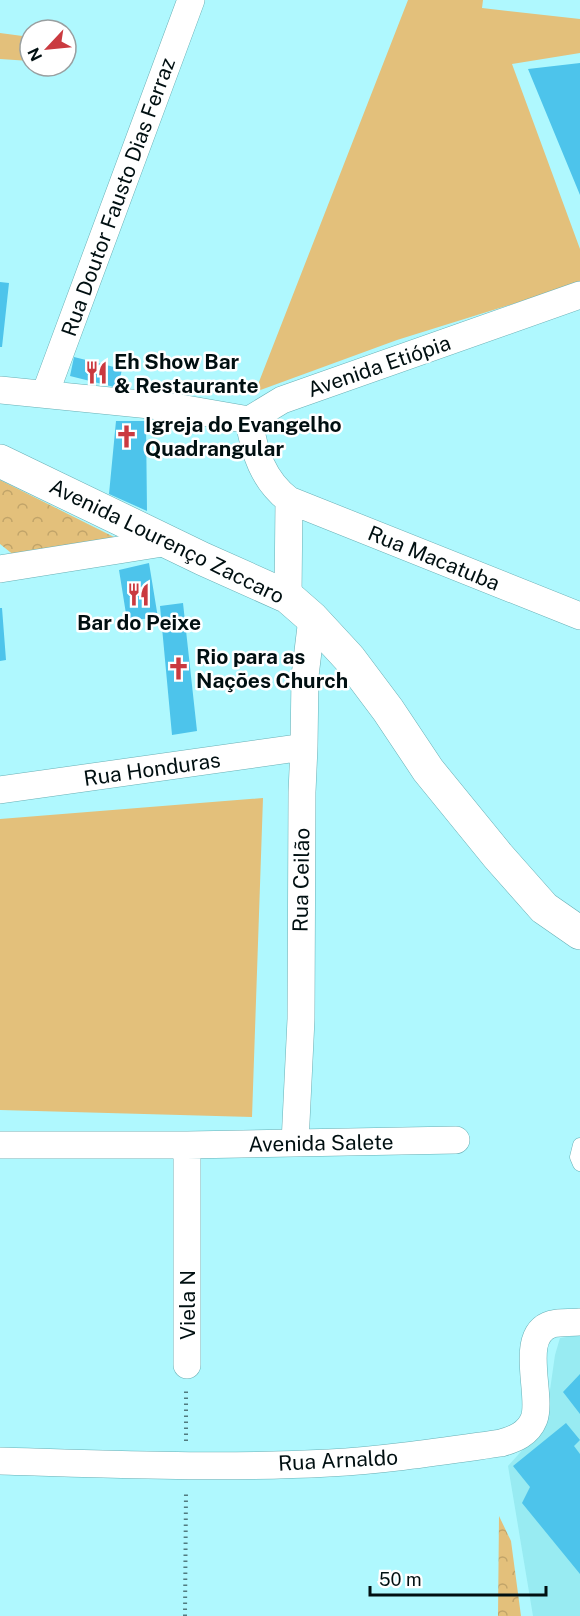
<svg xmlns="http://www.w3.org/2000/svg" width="580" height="1616" font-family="'Public Sans',sans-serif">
<defs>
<pattern id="forest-crowns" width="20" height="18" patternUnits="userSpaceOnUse" patternTransform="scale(1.5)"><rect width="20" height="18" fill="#e3c07b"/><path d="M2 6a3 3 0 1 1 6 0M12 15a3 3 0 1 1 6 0" fill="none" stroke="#c1a469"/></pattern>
</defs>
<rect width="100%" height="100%" fill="#aff8fe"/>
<path fill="#98ebf2" d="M580 1335V1616H533L508 1466 545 1425 555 1355 560 1338Z"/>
<path fill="#e3c07b" d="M408 0H483L482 8 580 19V53L512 64 580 249V283L397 340 255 392Z
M0 33 30 37V61L0 59Z
M263 798 252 1117 0 1110V819Z"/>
<path fill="url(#forest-crowns)" d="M0 480 118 539 15 556 0 544Z
M499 1516 511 1541 521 1616H498Z"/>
<path fill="#4dc4eb" d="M580 63V195L528 69Z
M0 282 9 283 2 347H0Z
M74 357 122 369 118 388 70 376Z
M116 421H146L147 511 109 494Z
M149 563 158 618 127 620 119 570Z
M183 603 197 731 172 735 160 606Z
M0 608H2L6 660 0 661Z
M580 1374V1414L563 1392Z
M566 1423 580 1440 574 1446 580 1454V1574L522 1503 530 1487 513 1466Z"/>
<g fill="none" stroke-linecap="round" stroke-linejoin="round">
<defs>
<path id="service" d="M580 1145 577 1157 580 1164"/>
<path id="minor" d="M0 390 180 408 249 420 282 400 580 295
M45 394 191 0
M249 420C254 452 263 480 289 500L580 616
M0 569 169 542
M288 597 289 500
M0 790 304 747
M295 1143 301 1019 302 792 304 747 305 676 312 618
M0 1145H187L456 1140
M187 1365V1145
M0 1461C109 1464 219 1469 329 1463 386 1460 444 1451 501 1443 515 1439 528 1434 534 1419 543 1395 517 1334 552 1324 560 1322 571 1323 580 1322"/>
<path id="tertiary" d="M0 461 203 559 288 597 312 618 349 658 388 710 428 770 498 856 544 908 580 933"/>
</defs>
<use href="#service" stroke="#68afb5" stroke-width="15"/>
<use href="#minor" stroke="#68afb5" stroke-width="28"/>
<use href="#tertiary" stroke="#68afb5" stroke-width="34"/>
<path stroke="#517b7f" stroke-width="4" stroke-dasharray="1.5 4.5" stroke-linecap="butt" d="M186 1441V1389
M185 1616 186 1491"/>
<use href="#service" stroke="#fff" stroke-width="14"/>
<use href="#minor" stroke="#fff" stroke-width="27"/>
<use href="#tertiary" stroke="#fff" stroke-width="33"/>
</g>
<defs>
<symbol id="restaurant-bare" viewBox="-9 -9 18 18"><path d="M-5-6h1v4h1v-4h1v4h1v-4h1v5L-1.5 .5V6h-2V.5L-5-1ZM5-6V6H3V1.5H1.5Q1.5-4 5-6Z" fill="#ca3a40" stroke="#fff" stroke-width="2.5" paint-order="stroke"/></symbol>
<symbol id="church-bare" viewBox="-9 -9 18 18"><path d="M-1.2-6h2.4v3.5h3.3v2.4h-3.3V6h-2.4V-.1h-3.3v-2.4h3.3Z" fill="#ca3a40" stroke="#fff" stroke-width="2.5" paint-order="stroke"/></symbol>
</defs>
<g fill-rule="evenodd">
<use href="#restaurant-bare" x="80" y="356" width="33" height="33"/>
<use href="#church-bare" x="110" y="420" width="33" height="33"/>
<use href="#restaurant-bare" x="122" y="578" width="33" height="33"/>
<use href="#church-bare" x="162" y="652" width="33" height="33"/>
</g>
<g text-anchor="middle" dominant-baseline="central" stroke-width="5" stroke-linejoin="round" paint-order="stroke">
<g font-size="21" fill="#000f11" stroke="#fff">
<text transform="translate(118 197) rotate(-70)">Rua Doutor Fausto Dias Ferraz</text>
<text transform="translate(379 366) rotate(-19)">Avenida Etiópia</text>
<text transform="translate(167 541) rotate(26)">Avenida Lourenço Zaccaro</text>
<text transform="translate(434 558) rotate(22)">Rua Macatuba</text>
<text transform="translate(152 769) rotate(-8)">Rua Honduras</text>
<text transform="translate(301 880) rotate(-89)">Rua Ceilão</text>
<text transform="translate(321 1143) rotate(-1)">Avenida Salete</text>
<text transform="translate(187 1305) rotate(-90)">Viela N</text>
<text transform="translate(338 1460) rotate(-3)">Rua Arnaldo</text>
</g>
<g font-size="21" font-weight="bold" fill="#000f11" stroke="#fff" text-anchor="start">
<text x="114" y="361">Eh Show Bar<tspan x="114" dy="24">&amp; Restaurante</tspan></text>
<text x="145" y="424">Igreja do Evangelho<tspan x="145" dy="24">Quadrangular</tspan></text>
<text x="139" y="622" text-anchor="middle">Bar do Peixe</text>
<text x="196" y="656">Rio para as<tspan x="196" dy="24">Nações Church</tspan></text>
</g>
</g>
<g transform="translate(48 48) rotate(244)"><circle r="28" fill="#ffffff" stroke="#999fa0" stroke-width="1.5"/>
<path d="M0-4.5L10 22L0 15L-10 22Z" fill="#ca3a40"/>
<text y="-9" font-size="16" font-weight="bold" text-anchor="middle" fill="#000f11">N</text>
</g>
<path d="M370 1586v9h176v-9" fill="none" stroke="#000f11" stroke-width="3"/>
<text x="379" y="1586" font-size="18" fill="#000f11" stroke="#ffffff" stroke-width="4.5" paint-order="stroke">50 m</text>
</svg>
